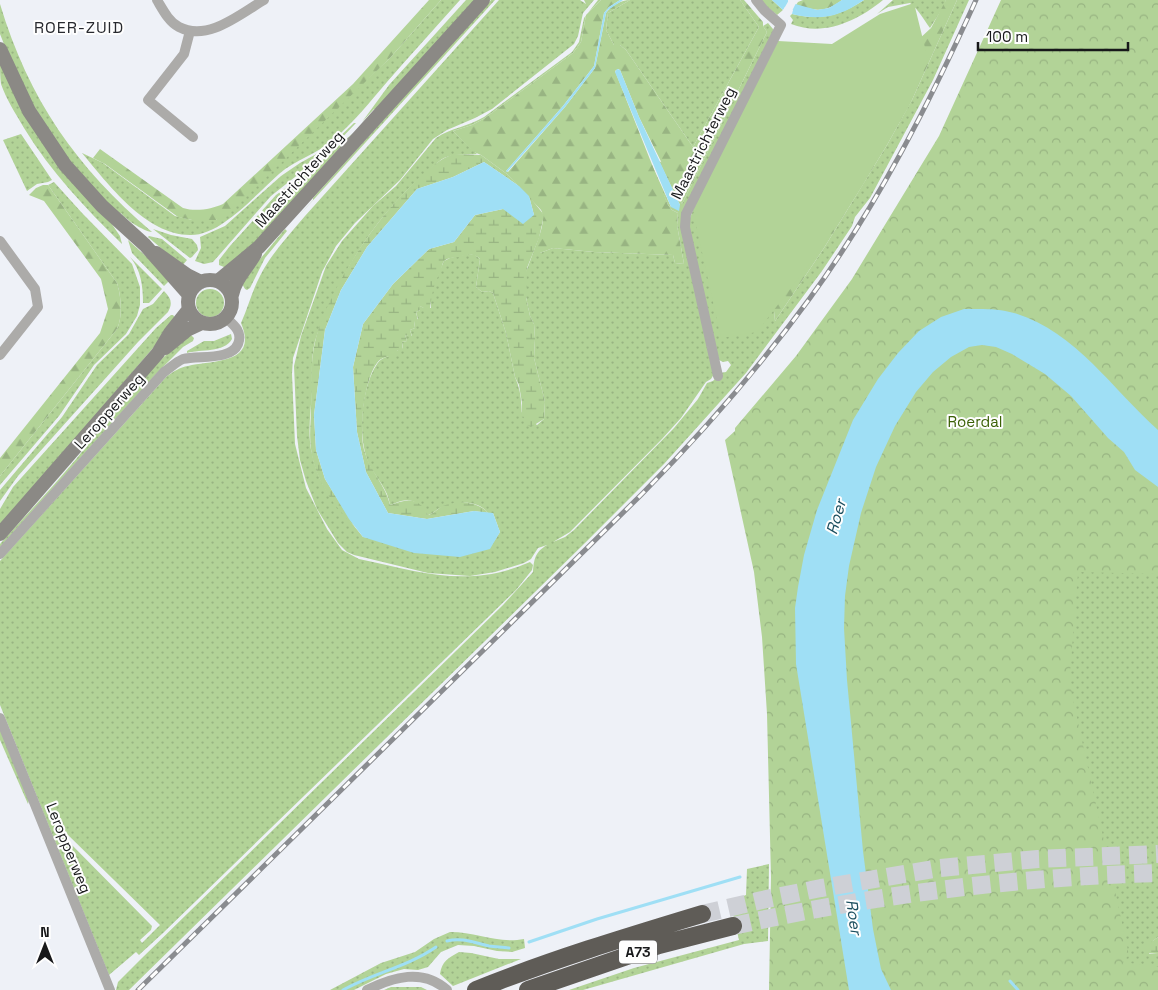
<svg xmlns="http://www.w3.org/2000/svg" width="1158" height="990" font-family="'Space Grotesk',sans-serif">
<defs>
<pattern id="grass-dots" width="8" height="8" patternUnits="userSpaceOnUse" patternTransform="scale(1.25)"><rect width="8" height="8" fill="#b2d397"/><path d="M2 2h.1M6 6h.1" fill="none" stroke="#98b482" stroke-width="1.8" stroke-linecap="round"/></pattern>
<pattern id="forest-firs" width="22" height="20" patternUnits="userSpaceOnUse" patternTransform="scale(1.25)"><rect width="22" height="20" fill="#b2d397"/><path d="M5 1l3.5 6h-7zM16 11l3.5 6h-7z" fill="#98b482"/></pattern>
<pattern id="wetland-marsh" width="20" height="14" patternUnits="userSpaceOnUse" patternTransform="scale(1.25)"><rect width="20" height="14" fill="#b2d397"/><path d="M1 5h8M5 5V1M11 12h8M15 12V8" fill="none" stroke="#98b482"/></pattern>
<pattern id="park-crowns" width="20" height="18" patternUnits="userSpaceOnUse" patternTransform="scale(1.25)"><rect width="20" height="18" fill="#b2d397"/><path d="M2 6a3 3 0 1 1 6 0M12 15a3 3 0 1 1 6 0" fill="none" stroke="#98b482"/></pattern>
</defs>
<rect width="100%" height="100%" fill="#eef1f7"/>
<path fill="url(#grass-dots)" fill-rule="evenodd" d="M441 0H460C436 27 411 54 387 82 370 102 353 123 333 140 317 154 295 160 279 174 256 194 221 236 190 235 146 235 108 184 82 153L103 163 175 216 192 220H216L390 58Z
M466 0H475L376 110 374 109 362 122 389 85Z
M491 0H495L296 219 313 200V198Z
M499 0H580L586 4 584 0H594L583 13 578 36 574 44 492 109 475 118 447 130 433 139 400 180 355 223 336 246 322 272 293 358 292 374 295 444 306 488 327 529 342 550 359 559C421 572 468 589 530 562L533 565 532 570 516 590 163 933 139 955 136 952 109 975 0 705V561L167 376C173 372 180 367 188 366 212 360 259 365 241 323 248 308 252 291 260 276 271 254 289 235 305 216ZM67 834 160 925 142 943 140 940 151 930 152 926 64 837Z
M598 0H601L586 15 581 42 573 53 485 118 472 125 453 131 477 154C467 155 454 153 444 158 438 161 432 168 426 173 385 207 355 251 332 299 326 313 319 327 315 341 311 357 312 374 312 390 311 411 307 434 312 454 319 491 342 510 363 537L489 549 500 532 493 513H488C477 498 453 502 438 509 435 511 432 514 428 515 421 508 416 497 401 501 397 502 394 504 390 505 388 489 376 478 369 464 357 438 361 388 377 364 382 355 392 358 398 350H401L403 348 402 342 407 341 405 335 412 336 410 330 415 328 414 321 418 319 416 312 420 310V306L424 308H431V291L444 261 450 258 468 254 475 255 480 259 476 287 482 292 489 291 493 293 506 333 515 377C520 388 522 400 521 412L537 425 544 419 545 402 534 358 535 339 534 324 530 316 526 297V272L533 253H540L553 248 594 252 673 255 675 263 684 264 677 225 678 213 672 210 668 205 652 168V165L671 207 680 205 659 161 663 163 682 204 767 32 763 26 768 23 773 29V33L684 216 714 374 711 379 706 382 681 418 662 439 570 532 553 542 565 537 574 530 674 428 698 399 707 383 713 381 720 373 726 372 731 365 728 361 723 362 719 360 689 230 690 218 695 205 702 208 773 301 775 321 824 248 887 145 912 100 957 0H969L933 80 870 198 855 217 852 226 822 271 746 373 664 464 586 542 129 990H116L118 982 142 958 503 605 533 572C534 559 535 552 547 545L538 548 531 559 524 563 495 572 470 576 428 573 354 555 347 552 338 543 317 509 306 481 300 460 297 436 294 366 301 336 326 266 342 241 373 206 396 186 436 138C451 128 469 126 484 117L572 52 579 42 584 18Z
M630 0H740L759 27 693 147 626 50 620 45H614L606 30 608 13Z
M759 0H772L783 10 777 15Z
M864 0H883C857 21 824 37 791 24L793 20 790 16 792 14C821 21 839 16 864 0Z
M893 0H946L944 6 930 28C924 20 919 10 910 3L888 7 877 14Z
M0 4C29 100 76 167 152 232 143 231 125 219 121 213L120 214 113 209 70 162 29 99 12 64 0 34Z
M0 61 120 236 122 244C85 208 51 172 24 128 16 114 6 99 1 84 0 77 0 68 0 61Z
M354 123H356L334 146 271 196 213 262 204 264 195 261 201 248 200 237 225 226 281 176 300 163 329 147Z
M353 133 258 240 229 269 219 265V260L230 246 276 195 315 167Z
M21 134 52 180 48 182 37 184 27 191 3 140Z
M54 182 82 213 132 264 140 287V305L137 316 126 334 94 365 59 416 0 485V476L117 329C123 317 121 295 117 283L48 185Z
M153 229 171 235 192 239 197 245 198 250 192 257 190 258Z
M285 229 287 231 265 258 250 288 247 290 245 289 241 282Z
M149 236 162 239 187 260 182 266 148 237Z
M128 240 171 279 164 286 132 253Z
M130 257 162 289 149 303H143C143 286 141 270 130 257Z
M196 303a14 14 0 1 1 28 0a14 14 0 1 1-28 0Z
M164 291C171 298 173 303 168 312L138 342 18 476 0 501V490L62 417 97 365 129 334 143 309 153 304Z
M171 315H173L177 320 0 527V509L13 487 156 328Z
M231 334 232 339C224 353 201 349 187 353V351L204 341H214Z
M191 335 194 338 193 341 183 347 157 373 0 547V544C26 515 52 488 77 458 110 418 148 364 191 335Z
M1158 487V937L1153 941 1149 954H1158V990H891L861 513Z
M0 729 29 800 28 804 0 740Z
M769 864 768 941 744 944 583 990H569L634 968 739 940 730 901 746 895 747 869Z
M450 932C477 932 497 944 524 939L525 948 512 952 497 951 474 946 458 945 441 952 428 967 418 970 404 969 386 974 354 990H330L381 963 415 952 434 939Z
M459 952 471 953 499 959H521L453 986 440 974C442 961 448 958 459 952Z
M391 987H421L427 990H384Z"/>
<path fill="url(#forest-firs)" d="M429 0H441L390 58 228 214 216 220H192L178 217 105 164 93 158 100 149 183 208C196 212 212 209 223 204L353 84Z
M601 0H620L609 7 604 13 594 66 563 106 506 171 508 172 565 107 595 68 606 13C611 6 621 0 630 0L608 13 606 30 614 45H620L626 50 693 147 759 27 740 0H744L763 22V26L767 32 682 204 639 117 620 70 618 69 615 71 668 205 672 210 678 213 677 225 684 264 675 263 673 255 594 252 553 248 540 253H533C537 242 547 220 541 210L507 174 481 155 474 152 453 131 472 125 485 118 573 53 581 42 586 15Z
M803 0H842C825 13 815 11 796 5L798 2Z
M946 0H957L912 100 887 145 824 248 775 321 773 301 918 40 931 28Z
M43 185H48L117 283C121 295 123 317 117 329L0 476V458L100 333 108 309 101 279 44 201 29 195 36 188Z"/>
<path fill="url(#wetland-marsh)" d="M454 154 481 155 507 174 519 186 484 162 453 177 417 189 367 247 341 290 325 330 314 415 316 450 325 479 355 527C334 507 314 478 311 449 309 435 311 421 311 407 312 386 310 363 315 342 326 296 368 230 401 196 414 183 436 159 454 154Z
M529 196 544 215 539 238 527 268 526 297 530 316 534 324 535 339 534 358 545 402 544 419 531 427 527 425 521 415 522 403 519 385 515 377 506 333 493 293 489 291 482 292 476 287 480 259C475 254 470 254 462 256 458 258 452 257 447 259 441 262 443 267 440 272 433 287 432 293 430 309L427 310 420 306V310L416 312 418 321H414L415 328 410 330 412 337 405 335 407 341 402 342 403 350H398L395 355C388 357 381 357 377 363 364 380 358 433 365 453 371 472 386 486 390 505 401 502 411 496 422 506 426 510 425 513 429 515 434 513 437 509 443 506 456 500 479 501 488 513L474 511 427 519 388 513 366 472 357 432 353 367 363 324 393 284 429 249 454 242 475 215 503 209 534 215Z
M1158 937V954L1146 953 1145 947Z"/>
<path fill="url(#park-crowns)" d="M1001 0H1158V574L1078 572 1070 673 1072 695 1129 955 1122 962 1158 967V990H769L771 877 767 714 762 637 754 572 725 440 735 431V428L796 356 852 279 939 136Z"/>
<path fill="#b2d397" d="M914 3 928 60 909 106 862 186 820 250 757 332 721 338 696 225V200L778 41 832 44 880 14Z"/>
<path fill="#9fdff5" d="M620 0H623L608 10 606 13 595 68 565 107 507 172 506 171 563 106 594 66 604 13 609 7Z
M772 0H788V2L817 10 829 8 842 0H864C839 17 821 21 792 14L793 10 785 7 783 10Z
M617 69 620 70 639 117 680 205 679 211 671 207 615 72Z
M484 162 519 186 529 196 534 215 523 224 503 209 475 215 454 242 429 249 393 284 363 324 353 367 357 432 366 472 388 513 427 519 474 511 493 513 500 532 490 549 460 557 414 553 363 537 349 519 325 479 316 450 314 415 325 330 341 290 367 247 417 189 453 177Z
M964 309C981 309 998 308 1014 313 1075 331 1113 390 1158 430V487L1135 470 1124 452 1108 438 1071 396 1045 374 1012 354 996 347 982 345 969 347 951 357 933 372 916 392 895 426 876 467 861 513 849 566 845 596 844 628 847 680 863 851 873 929 881 969 891 990H849L796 664 795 608 798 587 804 555 817 510 853 420 878 379 898 353 919 331 941 317Z"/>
<path fill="#eef1f7" d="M789 0 796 3 790 15V12L786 10 782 12Z"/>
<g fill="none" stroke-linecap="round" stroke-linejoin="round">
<path stroke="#9fdff5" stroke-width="3" d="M447 941C462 937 475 943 489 946 496 947 503 947 509 948
M529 942 597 919 740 877
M1010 981 1018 990
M343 990C373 973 407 967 436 947"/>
<path stroke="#ced0d6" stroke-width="18" stroke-dasharray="18 9" stroke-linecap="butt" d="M702 914 762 900 821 888 940 868 1038 859 1158 854
M733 926C873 895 1015 877 1158 873"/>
<path stroke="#acaba9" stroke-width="10" d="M157 0C163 10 169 22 179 27 208 42 240 14 264 0
M190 31 184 54 148 100 193 137
M0 241 35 289 38 307 0 355
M718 376 685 227 686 214 781 25 764 10 756 0
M0 554 164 372C170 368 176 362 183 359 198 355 231 361 238 344 243 332 234 325 226 318
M0 718 110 990
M367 990C393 977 423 968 447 990"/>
<path stroke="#8b8985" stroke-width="14" d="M0 49 29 111 65 165 102 206 145 245 189 295
M156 253 187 275 201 282
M188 302a22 22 0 1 1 44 0a22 22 0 1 1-44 0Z
M218 281 259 247 483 0
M232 295C235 279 247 268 255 254
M165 348 187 330 202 323
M0 534 158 353 170 333 189 309"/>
<path stroke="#5f5c57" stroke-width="18" d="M476 990C550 960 626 937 702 914
M528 990 659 945 733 926"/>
<defs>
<path id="rail" d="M138 990 642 494C703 432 759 368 810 298 877 206 929 104 976 0"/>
</defs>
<use href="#rail" stroke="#8a8c90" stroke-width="5"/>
<use href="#rail" stroke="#fefefe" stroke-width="3" stroke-dasharray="9" stroke-linecap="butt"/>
</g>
<g text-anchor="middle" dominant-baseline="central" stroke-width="4" stroke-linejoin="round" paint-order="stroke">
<rect fill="#fefefe" stroke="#5c5d5e" stroke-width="1" x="619" y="940.5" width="38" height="23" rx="4"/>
<g font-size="14" font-weight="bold" fill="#17181a">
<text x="638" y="952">A73</text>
</g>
<g font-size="15" fill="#17181a" stroke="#fefefe">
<text transform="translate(703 143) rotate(-63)">Maastrichterweg</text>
<text transform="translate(299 179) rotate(-48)">Maastrichterweg</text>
<text transform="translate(109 411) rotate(-48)">Leropperweg</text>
<text transform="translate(69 848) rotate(68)">Leropperweg</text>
</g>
<g font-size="15" fill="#3b6106" stroke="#fefefe">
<text x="975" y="421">Roerdal</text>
</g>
<g font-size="16" letter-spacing="1" fill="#282a2f" stroke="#fefefe">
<text x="79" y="27">ROER-ZUID</text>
</g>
<g font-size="16" font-style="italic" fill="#1c4f5f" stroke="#fefefe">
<text transform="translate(836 517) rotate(-74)">Roer</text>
<text transform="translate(854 917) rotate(82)">Roer</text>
</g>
</g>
<g transform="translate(45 945)" stroke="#fefefe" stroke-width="4" paint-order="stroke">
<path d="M0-4L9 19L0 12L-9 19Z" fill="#17181a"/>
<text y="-8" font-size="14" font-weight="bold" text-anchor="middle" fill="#17181a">N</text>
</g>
<path d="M978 42v8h150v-8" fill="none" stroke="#17181a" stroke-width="2.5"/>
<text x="986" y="42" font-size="15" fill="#17181a" stroke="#fefefe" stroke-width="4" paint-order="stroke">100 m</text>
</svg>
